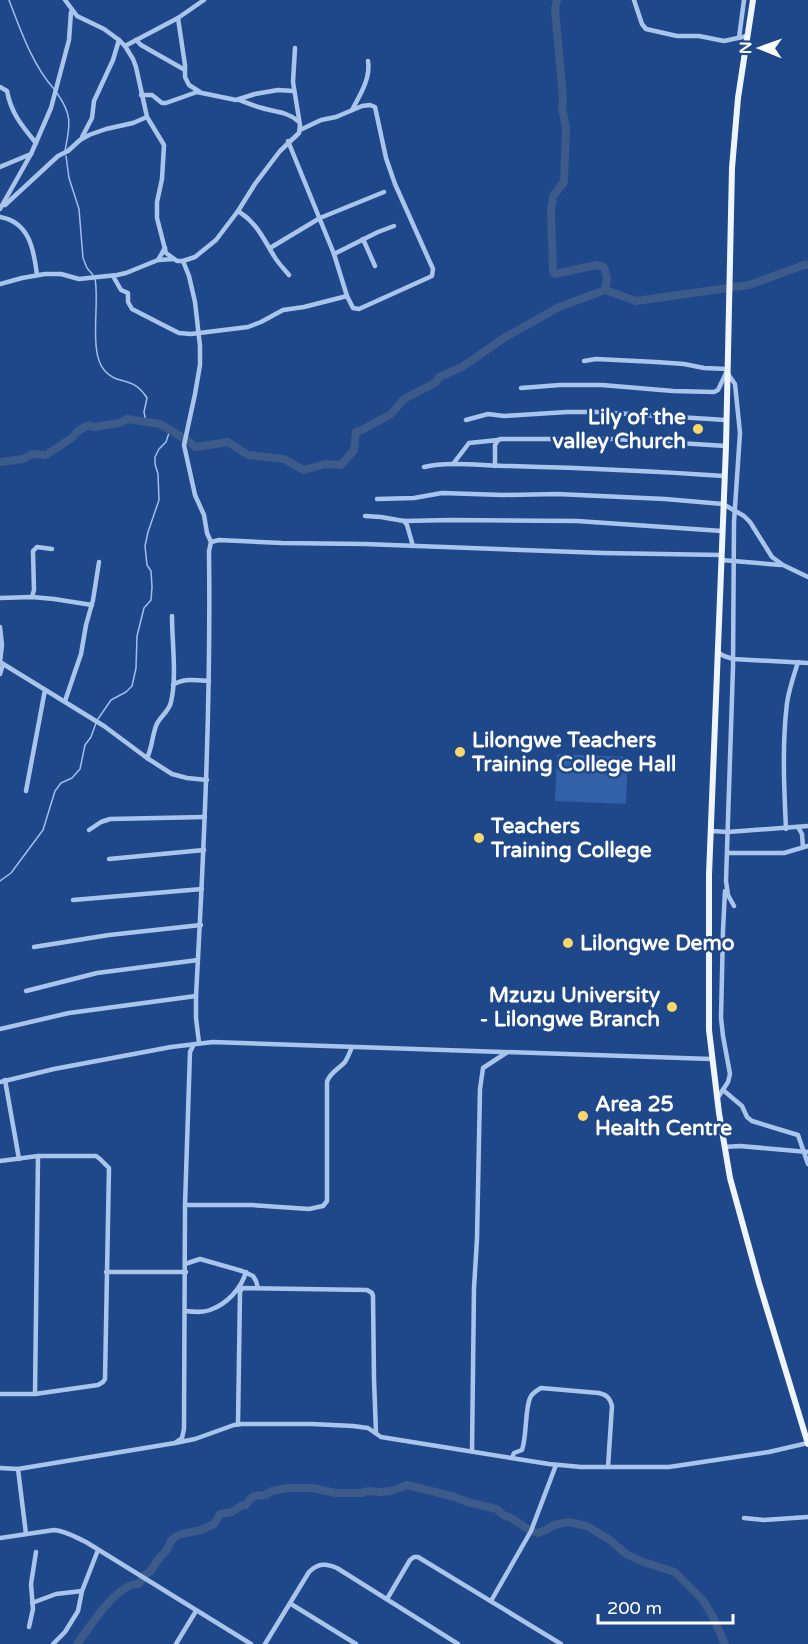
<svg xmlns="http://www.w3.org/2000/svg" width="808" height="1644" font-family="'Varela Round',sans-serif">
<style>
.green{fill:#3261a8}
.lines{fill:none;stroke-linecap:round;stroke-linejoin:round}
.stream{stroke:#9ebfed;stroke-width:1.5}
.river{stroke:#3c5a8a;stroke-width:8}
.minor{stroke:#aac5ec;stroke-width:4.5}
.major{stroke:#eff5fe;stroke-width:6}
.poi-dot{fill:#fad76a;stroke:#1f488a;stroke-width:2}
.labels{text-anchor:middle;stroke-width:5;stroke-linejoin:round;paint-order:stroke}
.poi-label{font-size:21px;font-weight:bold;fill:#fff;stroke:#1f488a;text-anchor:start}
</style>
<rect width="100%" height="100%" fill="#1f488a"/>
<polygon class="green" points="557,754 628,757 626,804 555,801"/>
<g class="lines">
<g class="stream">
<path d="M9,0C21,31 32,64 54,89"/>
<path d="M57,93C73,116 70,125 65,151"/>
<polyline points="66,156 69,178 79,209 83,258 87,268 93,275"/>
<path d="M95,279C100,302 88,354 105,371C118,386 133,375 147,398L144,412L146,422"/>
<polyline points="98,719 111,700 126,692 132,686 136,668 137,636 144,608 151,600 152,587 151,571 147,565 145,546 148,532 159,500 158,474 155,464 155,457 159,449 166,442 170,430"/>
<polyline points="0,881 11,873 43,830 55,791 61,783 72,778 80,769 85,745 91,737 96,723"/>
</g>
<g class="river">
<polyline points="557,0 555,9 563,98 562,107 566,129 564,182 553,196 551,211 553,271 555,274 596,265 604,267 607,278 605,290"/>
<polyline points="0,462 23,459 32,454 46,455 73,437 78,431 88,425 93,427 120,423 127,419 160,424 185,439 196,447 228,442 248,455 284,459 304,470 325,464 341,465 354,450 356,432 362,430 391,414 404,399 435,383 439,377 462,367 504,338 559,307 605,290 636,301 749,285 804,265 808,265"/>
<polyline points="144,1575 150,1572 157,1561 166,1551 171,1541 175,1537 181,1534 201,1530 214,1524 220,1514 232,1512 241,1506 246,1505 251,1498 255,1496 265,1495 272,1491 288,1488 312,1488 336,1493 361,1493 369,1491 380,1492 391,1491 407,1485 455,1497 467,1502 497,1509 503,1515 511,1518 531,1531 538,1533 546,1530 554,1525 568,1522 587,1526 610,1540 626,1554 643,1562 675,1572 703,1600 713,1617 725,1644"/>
<path d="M77,1644C89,1628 116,1584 138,1584L141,1581"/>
</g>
<g class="minor">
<polyline points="65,0 77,16 104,29 119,40 125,46 133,59 136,67 147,117 164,145 162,179 157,202 157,218 166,253 177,261 183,261 195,257 216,240 238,211 255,184 280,151 299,133 300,125 293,82 295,48"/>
<polyline points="634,0 642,24 646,29 677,36 699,36 724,41 747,36"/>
<polyline points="178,18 185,65 185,77 189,85 200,92"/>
<polyline points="739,38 744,0"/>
<polyline points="136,40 141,45 185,70"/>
<polyline points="125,46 178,18 204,0"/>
<path d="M0,87L7,91C11,113 22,126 36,143"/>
<polyline points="141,95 152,95 162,103 166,103 197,92 236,100 255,94 278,90 294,91"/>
<path d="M239,100C247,103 254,106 262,108C275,112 288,112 298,121"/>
<path d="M352,110C360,95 371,78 368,61"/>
<polyline points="82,137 92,118 94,101 113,60 119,40"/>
<polyline points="288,141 334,254 347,296 353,308 359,309 432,276 433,269 395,184 386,158 375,107 370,105 362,106 336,117 321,120 300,130"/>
<polyline points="0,167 31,154"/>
<polyline points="5,205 58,156 68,151 80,140 89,135 106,129 133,123 147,117"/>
<polyline points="0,209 31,154 51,108 69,40 71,12"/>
<path d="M238,211C257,223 263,238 274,256C278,263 284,269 289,275"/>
<path d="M0,217C30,222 34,251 37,275"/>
<polyline points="363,239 375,266"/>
<polyline points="270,248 320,218 384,192"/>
<polyline points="334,254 378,232 394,226"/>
<polyline points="158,260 174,259"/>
<polyline points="183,261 189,276 195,302 200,346 200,365 195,394 184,445 195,495 204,515 207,533 211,542"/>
<polyline points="113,276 121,290 128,293 128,302 132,309 169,328 179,333 191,334 248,327 261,322 283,310 304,307 347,296"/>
<polyline points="0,284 22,278 45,274 61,274 79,279 117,275 126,273 158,260 165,248"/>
<polyline points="584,361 596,359 656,362 684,364 704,368 727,369"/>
<polyline points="728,374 735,384 740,433 734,522 733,667 726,881 728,895 734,906"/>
<polyline points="521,388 560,385 602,385 673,391 714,392 718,390 727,371"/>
<polyline points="466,420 488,414 504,416 567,412 596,412 726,420"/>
<polyline points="453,464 469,443 498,440"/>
<polyline points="495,466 495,445 498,440 501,439 615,439 726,446"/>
<path d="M424,467C451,461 482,466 511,466C582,468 653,471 724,476"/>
<polyline points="377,499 414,498 442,493 503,495 557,494 665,499 723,504 744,516 750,522 772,557 783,565 808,577"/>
<polyline points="365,516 381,517 404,521 451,520 577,521 722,531"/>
<polyline points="404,521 407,525 413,546"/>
<polyline points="721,560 781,565"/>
<polyline points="32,597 34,590 33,551 37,547 52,549"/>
<polyline points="0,598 32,597 54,599 92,605"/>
<polyline points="0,627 2,645 0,662"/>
<polyline points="717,652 724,656 733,659 808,663"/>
<polyline points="0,662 104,726 147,758 172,774 187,778 207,780"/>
<polyline points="0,674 3,664"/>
<path d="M173,685C183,678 197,680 209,681"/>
<polyline points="65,701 81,654 86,625 93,600 99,562"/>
<path d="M147,758C152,748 152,737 156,726C159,717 169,712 171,702C177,677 172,642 172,616"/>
<polyline points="26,791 45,690"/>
<polyline points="798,827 802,834 803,847"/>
<path d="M786,829C784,786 782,745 787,703C789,689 794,675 798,662"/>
<polyline points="89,830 101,822 110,819 205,817"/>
<polyline points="711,831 728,832 808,826"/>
<polyline points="727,853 784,853 808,846"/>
<polyline points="109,859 204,850"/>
<polyline points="73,900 202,889"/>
<polyline points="34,947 109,935 201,925"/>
<polyline points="26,991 97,973 198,960"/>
<polyline points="0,1029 69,1013 196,996"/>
<path d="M199,1043L196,1018V996C204,848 211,700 209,551L211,542L219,540L282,543L365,544L603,553L721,555"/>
<polyline points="5,1080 19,1159"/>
<polyline points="0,1082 54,1069 171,1047 213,1042 711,1059"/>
<polyline points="723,1090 742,1106 747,1117 752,1121 798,1135 808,1164"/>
<polyline points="717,1099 728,1082 730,1074 723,1036 721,1018 723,930 725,891"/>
<polyline points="724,1147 740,1146 808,1152"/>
<polyline points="0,1161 38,1156 96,1156 100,1159 109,1168 105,1379 103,1382 98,1385 35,1394 0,1394"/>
<path d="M185,1205H252L309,1209L323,1206L327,1201V1082C330,1072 339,1069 345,1062C348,1057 350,1052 352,1047"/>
<polyline points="185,1264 200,1259 242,1271 253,1276 256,1281 258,1288"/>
<polyline points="106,1272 186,1272"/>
<path d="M185,1311C194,1312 202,1313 210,1310C227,1304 241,1289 246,1272"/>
<polyline points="35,1394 38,1156"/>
<polyline points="238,1424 240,1292 242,1288 367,1290 372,1293 373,1296 374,1379 376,1433"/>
<polyline points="175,1443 195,1439 234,1425 242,1424 312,1424 353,1426 368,1428 381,1437 549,1464 581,1467 669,1467 769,1452 808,1443"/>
<polyline points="472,1451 474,1288 477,1239 480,1089 483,1068 506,1053"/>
<path d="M512,1458L514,1453L522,1450C527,1435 525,1409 530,1398C532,1393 536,1391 541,1388L599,1393C607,1395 610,1398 612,1406L608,1467"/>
<polyline points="0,1468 18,1469 175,1443 182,1438 184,1429 185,1205 190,1052 194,1044"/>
<polyline points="18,1469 26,1534"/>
<polyline points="744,1518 764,1520 808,1517"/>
<path d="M0,1538L54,1530C66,1531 75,1537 86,1542L251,1644"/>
<polyline points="387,1599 410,1560 414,1557 418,1557 561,1644"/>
<polyline points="491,1601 531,1531 556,1465"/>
<polyline points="32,1603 56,1594 82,1591"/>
<polyline points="291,1604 356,1644"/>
<polyline points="29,1627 33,1609 31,1584 36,1552"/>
<polyline points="53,1644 65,1632 78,1611 82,1591 98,1550"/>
<polyline points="176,1644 196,1611"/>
<path d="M265,1644L309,1572C318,1563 326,1563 337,1568L458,1644"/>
</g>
<polyline class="major" points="753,0 738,98 732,168 726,446 709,875 709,1030 719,1113 730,1178 759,1283 808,1444"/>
</g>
<g class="poi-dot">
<circle cx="698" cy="429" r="6"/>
<circle cx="460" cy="752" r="6"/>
<circle cx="479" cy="838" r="6"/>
<circle cx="568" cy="943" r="6"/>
<circle cx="672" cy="1007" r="6"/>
<circle cx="583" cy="1116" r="6"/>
</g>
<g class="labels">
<g class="poi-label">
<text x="686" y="424" text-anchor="end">Lily of the<tspan x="686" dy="24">valley Church</tspan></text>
<text x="472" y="747">Lilongwe Teachers<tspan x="472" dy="24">Training College Hall</tspan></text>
<text x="491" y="833">Teachers<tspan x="491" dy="24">Training College</tspan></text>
<text x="580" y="950">Lilongwe Demo</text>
<text x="660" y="1002" text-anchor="end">Mzuzu University<tspan x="660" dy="24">- Lilongwe Branch</tspan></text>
<text x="595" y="1111">Area 25<tspan x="595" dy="24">Health Centre</tspan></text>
</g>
</g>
<g transform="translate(760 48) rotate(271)" stroke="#1f488a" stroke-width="4.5" paint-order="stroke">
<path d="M0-4.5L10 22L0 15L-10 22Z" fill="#ffffff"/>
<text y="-9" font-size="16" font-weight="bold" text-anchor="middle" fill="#ffffff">N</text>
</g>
<path d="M598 1614v9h135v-9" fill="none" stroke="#ffffff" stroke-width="3"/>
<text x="607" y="1614" font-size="18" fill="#ffffff" stroke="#1f488a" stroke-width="4.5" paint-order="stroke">200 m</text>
</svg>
